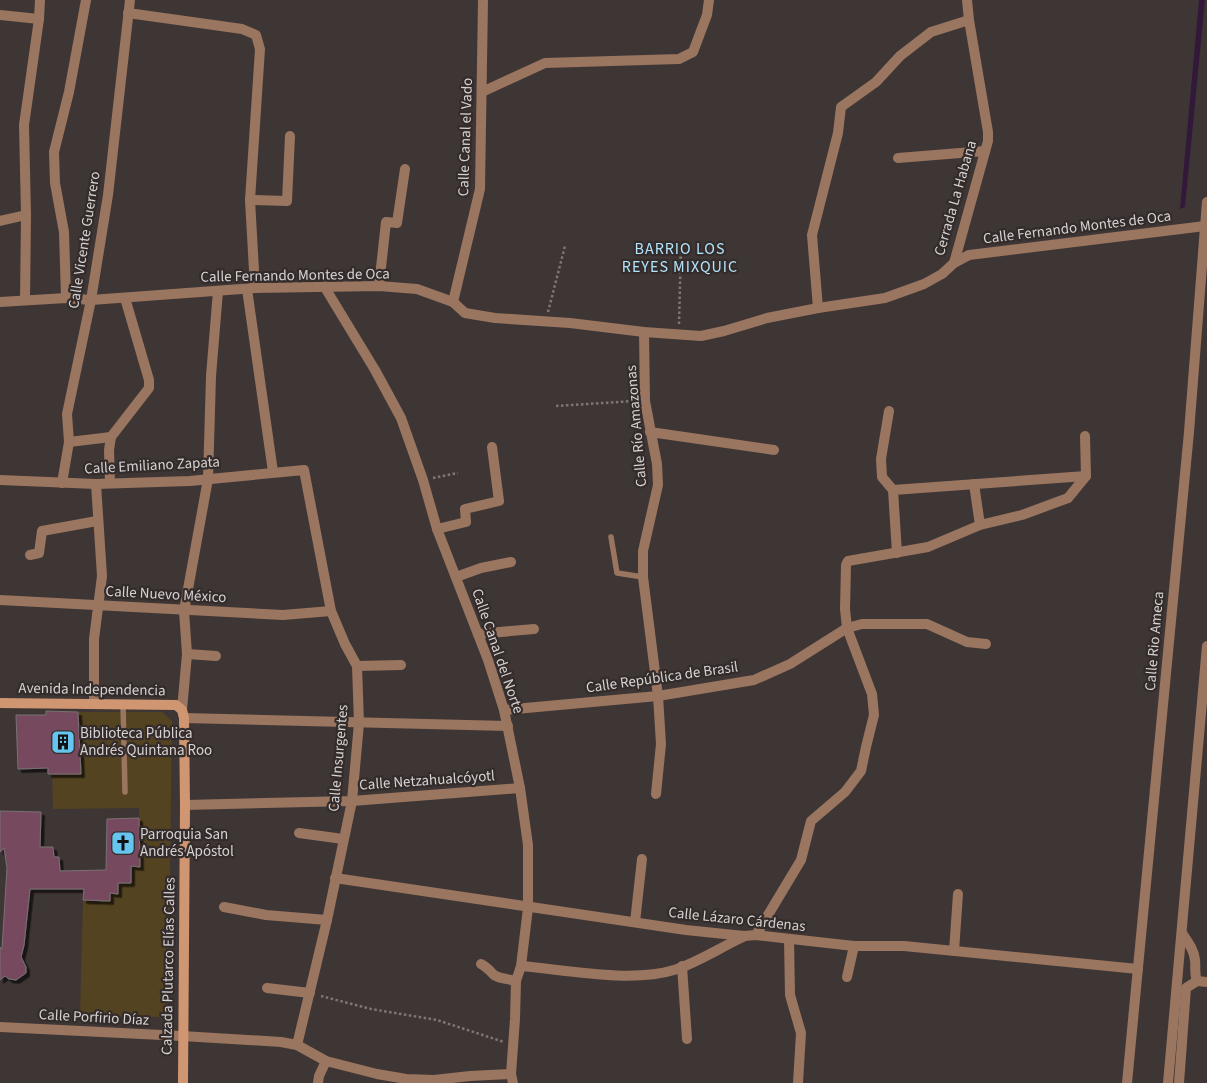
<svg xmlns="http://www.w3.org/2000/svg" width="1207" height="1083" font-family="'Source Sans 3',sans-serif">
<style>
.green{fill:#544320}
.water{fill:#331939}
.building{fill:#764a5e;stroke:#797174;filter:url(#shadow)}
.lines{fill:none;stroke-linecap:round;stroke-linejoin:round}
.path{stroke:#7e7776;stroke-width:2.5;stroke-dasharray:2.5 2.5;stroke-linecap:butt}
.lane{stroke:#9a755f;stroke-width:5.5}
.street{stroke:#9a755f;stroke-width:10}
.secondary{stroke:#d09672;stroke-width:10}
.labels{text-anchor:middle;stroke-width:4.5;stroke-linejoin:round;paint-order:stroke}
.street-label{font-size:15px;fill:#d7d2d2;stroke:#332c2b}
.poi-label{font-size:15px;fill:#d7d2d2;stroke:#332c2b;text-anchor:start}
.neighbourhood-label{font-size:16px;letter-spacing:1px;fill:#b2e3fa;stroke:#332c2b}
</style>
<defs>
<filter id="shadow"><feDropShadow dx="3.5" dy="3.5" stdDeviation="0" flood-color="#0009"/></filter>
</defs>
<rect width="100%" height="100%" fill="#3e3635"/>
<polygon class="green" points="78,712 162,712 172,721 168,1017 80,1016 83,900 109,901 110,893 117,894 118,883 131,883 131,866 140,866 139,808 53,809 52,774 81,774"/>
<polygon class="water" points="1199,0 1205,0 1185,207 1180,209"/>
<g class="building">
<polygon points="46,711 78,712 81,774 48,774 48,768 18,769 16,715 46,715"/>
<polygon points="0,811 41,812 40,847 53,847 54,857 59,857 60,871 106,870 107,819 139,818 140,867 131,866 131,883 118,883 118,894 110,893 110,901 83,900 84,889 30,889 24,945 21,957 26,967 26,973 16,980 9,979 5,976 0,980 0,947 2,949 7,868 4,848 0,852"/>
</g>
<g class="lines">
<g class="path">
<polyline points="548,312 565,246"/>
<polyline points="679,324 681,243"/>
<polyline points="556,406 634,401"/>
<polyline points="433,478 458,473"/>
<polyline points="321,996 371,1009 437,1020 504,1042"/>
</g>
<g class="lane">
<polyline points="611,537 617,573 643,577"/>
<polyline points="123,704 125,792"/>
</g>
<g class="street">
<polyline points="128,13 242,29 256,35 260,49 250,200 255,288"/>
<polyline points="0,15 39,19"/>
<polyline points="482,92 545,63 679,59 693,52 707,15 709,0"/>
<polyline points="898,158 985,151"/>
<polyline points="250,200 287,201 290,136"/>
<polyline points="0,221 26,215"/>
<polyline points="954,263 988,141 988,132 969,20 967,0"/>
<polyline points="324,286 375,370 401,418 423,480 437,529 488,660 504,710 520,788 528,845 528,908 521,966 516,981 515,1019 511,1074 513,1083"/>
<polyline points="379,286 386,222 397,223 405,169"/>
<polyline points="247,289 273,472"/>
<polyline points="66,298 64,232 55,183 54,152 69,92 86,0"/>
<polyline points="25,300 26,215 24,125 39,19 40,0"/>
<polyline points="0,302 66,298 91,300 255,288 379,286 417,289 453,302 465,313 495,318 570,323 644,332 701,336 724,331 767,318 818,308 885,298 924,284 942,274 954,263 969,255 1205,226"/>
<polyline points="453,302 480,189 483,0"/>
<polyline points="818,308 812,235 838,133 841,107 876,82 900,56 931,32 969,20"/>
<polyline points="644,332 645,401 657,464 658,485 643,551 643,577 658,696 661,744 656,794"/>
<polyline points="889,411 881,459 882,477 893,490 897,553"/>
<polyline points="650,432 774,450"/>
<polyline points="69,442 111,437"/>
<polyline points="0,480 96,484 190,481 304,470 331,611 345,644 357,666 359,723 352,801 327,920 297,1045"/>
<polyline points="62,483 69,442 67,414 91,300 108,195 130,0"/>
<polyline points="110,483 109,450 111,437 149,388 149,380 125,298"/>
<polyline points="974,484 980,525"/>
<polyline points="893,490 1086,476"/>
<polyline points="437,529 466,522 465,509 499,501 492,447"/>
<polyline points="30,555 39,553 42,531 97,521"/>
<polyline points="456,577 481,568 511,562"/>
<polyline points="0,600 283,615 331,611"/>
<polyline points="478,634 534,629"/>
<polyline points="187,654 216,656"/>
<polyline points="357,666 401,665"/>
<polyline points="94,703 94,639 102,576 96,484"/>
<polyline points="182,710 187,654 184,611 208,479 211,376 218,291"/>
<polyline points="504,710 658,696 754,680 790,664 847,628 862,624 927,624 967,642 986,644"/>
<polyline points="184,718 508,726"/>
<polyline points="185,805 352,801 520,788"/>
<polyline points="299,833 343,839"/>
<polyline points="335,878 686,930 744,936 756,935 854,946 904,946 1138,969"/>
<polyline points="224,907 266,915 327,920"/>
<polyline points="635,922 642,859"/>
<path d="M1182,933C1187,941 1194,949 1195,960C1196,967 1194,973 1197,981L1207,982"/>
<polyline points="756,935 801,860 811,821 845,792 861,771 866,747 874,715 872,694 847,628 845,609 846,565 848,561 928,547 980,525 1022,515 1068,498 1086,476 1085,436"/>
<polyline points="789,939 790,995 801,1033 798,1083"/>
<polyline points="954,951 958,894"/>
<path d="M481,964C487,967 490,971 494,975C500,979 509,979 516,981"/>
<path d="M521,966C566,970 632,983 674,970C697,963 721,947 743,937"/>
<polyline points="682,966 687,1039"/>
<polyline points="847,977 854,946"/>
<polyline points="267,988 310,993"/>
<polyline points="0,1027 182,1036 281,1042 297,1045 326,1061 377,1074 406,1079 434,1080 470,1076 511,1074"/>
<polyline points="318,1083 319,1076 326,1061"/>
<polyline points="1127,1083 1189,432 1207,202"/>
<polyline points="1168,1083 1207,646"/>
<polyline points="1179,1083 1186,988 1197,981"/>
</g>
<polyline class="secondary" points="0,703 176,705 182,710 184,718 185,805 183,1083"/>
</g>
<defs>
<g id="building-square" transform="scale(1.25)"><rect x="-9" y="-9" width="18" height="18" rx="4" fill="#65c5ee" stroke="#332c2b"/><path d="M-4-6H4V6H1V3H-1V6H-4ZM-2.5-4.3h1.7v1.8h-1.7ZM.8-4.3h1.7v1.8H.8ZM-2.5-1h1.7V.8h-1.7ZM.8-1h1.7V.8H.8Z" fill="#111"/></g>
<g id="church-square" transform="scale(1.25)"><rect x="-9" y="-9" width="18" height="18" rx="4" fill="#65c5ee" stroke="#332c2b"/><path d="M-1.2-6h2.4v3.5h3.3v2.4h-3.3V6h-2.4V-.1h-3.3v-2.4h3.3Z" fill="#111"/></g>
</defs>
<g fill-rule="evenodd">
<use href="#building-square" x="63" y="742"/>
<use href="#church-square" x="123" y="843"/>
</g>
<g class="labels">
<g class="street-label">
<text transform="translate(465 137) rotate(-88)" y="5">Calle Canal el Vado</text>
<text transform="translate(955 198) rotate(-74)" y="5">Cerrada La Habana</text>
<text transform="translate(1077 227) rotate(-7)" y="5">Calle Fernando Montes de Oca</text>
<text transform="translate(84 240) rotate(-81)" y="5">Calle Vicente Guerrero</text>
<text transform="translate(295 275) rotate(-1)" y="5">Calle Fernando Montes de Oca</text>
<text transform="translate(636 426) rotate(-95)" y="5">Calle Río Amazonas</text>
<text transform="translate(152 465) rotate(-3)" y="5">Calle Emiliano Zapata</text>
<text transform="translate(166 594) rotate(3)" y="5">Calle Nuevo México</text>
<text transform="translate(1154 641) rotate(-85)" y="5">Calle Rio Ameca</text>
<text transform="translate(498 651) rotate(71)" y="5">Calle Canal del Norte</text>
<text transform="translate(662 677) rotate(-8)" y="5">Calle República de Brasil</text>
<text transform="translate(92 689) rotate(1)" y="5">Avenida Independencia</text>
<text transform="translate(338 758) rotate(-85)" y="5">Calle Insurgentes</text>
<text transform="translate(427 780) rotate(-4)" y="5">Calle Netzahualcóyotl</text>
<text transform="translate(737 919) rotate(6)" y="5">Calle Lázaro Cárdenas</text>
<text transform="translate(168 966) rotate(-89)" y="5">Calzada Plutarco Elías Calles</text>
<text transform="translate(94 1017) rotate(3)" y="5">Calle Porfirio Díaz</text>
</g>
<g class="poi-label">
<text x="80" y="738">Biblioteca Pública<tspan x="80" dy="17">Andrés Quintana Roo</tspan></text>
<text x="140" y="839">Parroquia San<tspan x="140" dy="17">Andrés Apóstol</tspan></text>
</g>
<g class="neighbourhood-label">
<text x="680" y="254">BARRIO LOS<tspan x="680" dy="18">REYES MIXQUIC</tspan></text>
</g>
</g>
</svg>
